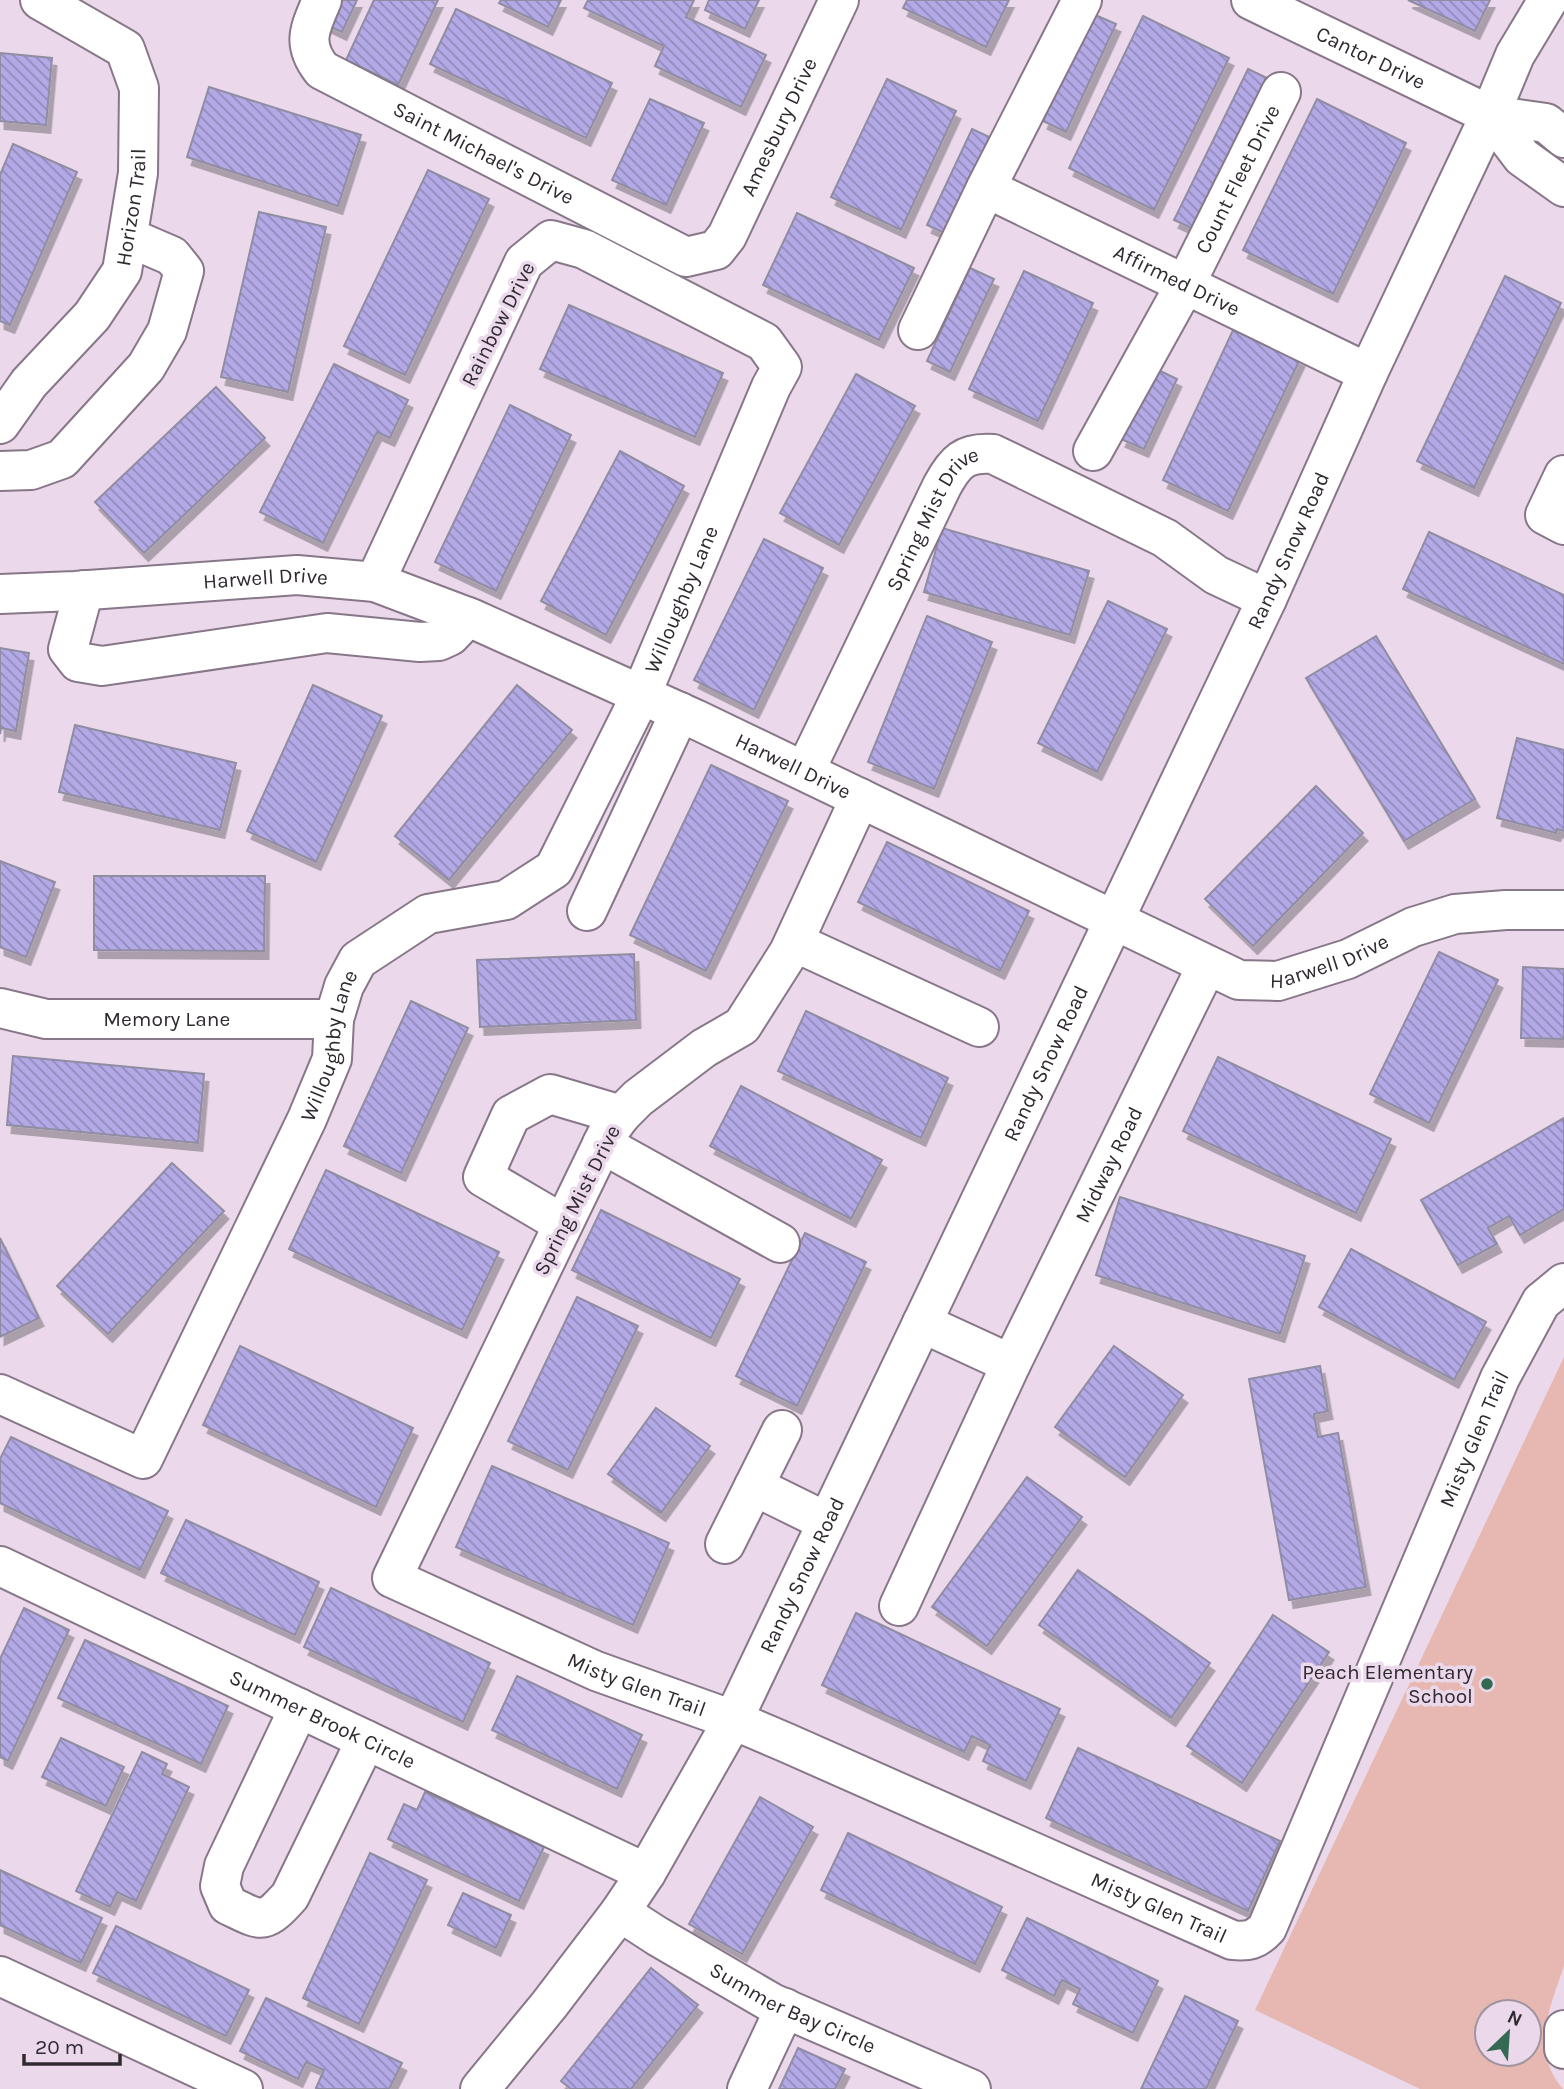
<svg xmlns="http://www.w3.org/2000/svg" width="1564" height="2089" font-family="Karla,sans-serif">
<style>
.grass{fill:#e6b8b1;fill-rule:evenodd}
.building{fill:url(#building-back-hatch);stroke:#908da3;stroke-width:2;filter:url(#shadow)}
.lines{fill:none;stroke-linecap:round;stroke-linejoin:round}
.minor-casing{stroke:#877788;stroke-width:42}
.minor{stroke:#fff;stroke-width:38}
.poi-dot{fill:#346a51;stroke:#ebd9eb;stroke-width:2.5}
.labels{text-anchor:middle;stroke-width:7;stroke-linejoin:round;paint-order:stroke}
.street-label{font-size:21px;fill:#2f2930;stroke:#ebd9eb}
.poi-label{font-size:21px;fill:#2f2930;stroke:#ebd9eb;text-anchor:end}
</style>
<defs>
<pattern id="building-back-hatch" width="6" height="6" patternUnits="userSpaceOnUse" patternTransform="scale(1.75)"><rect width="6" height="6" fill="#b3a9e6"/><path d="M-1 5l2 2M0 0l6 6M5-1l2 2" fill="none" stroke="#928abb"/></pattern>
<filter id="shadow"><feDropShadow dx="4.5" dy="8" stdDeviation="0" flood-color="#0004"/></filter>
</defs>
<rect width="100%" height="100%" fill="#ebd9eb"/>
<path class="grass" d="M1564,1357V1966C1550,2007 1530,2051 1563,2089H1420L1255,2010ZM1487,2012H1529V2054H1487Z"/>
<g class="building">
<polygon points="329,0 357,0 342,32 319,21"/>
<polygon points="374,0 438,0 398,85 346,60"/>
<polygon points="501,0 561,0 548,27 499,3"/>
<polygon points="588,0 694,0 686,17 766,55 741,107 655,66 664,46 584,8"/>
<polygon points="709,0 759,0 745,29 705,10"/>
<polygon points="907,0 1009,0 986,47 903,8"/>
<polygon points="1408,0 1490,0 1475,31"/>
<polygon points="456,9 612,83 586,138 430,64"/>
<polygon points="1093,14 1116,24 1066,132 1043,121"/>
<polygon points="1143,16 1229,58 1154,210 1069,168"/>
<polygon points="0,53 52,58 46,125 0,121"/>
<polygon points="1248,69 1271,80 1198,231 1174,220"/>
<polygon points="887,79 956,111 901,230 831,197"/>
<polygon points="209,87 361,135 338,206 187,157"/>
<polygon points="650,99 704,123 666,205 612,180"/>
<polygon points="1317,99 1406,143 1333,294 1243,250"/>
<polygon points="972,129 998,141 953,237 927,225"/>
<polygon points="13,144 77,172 10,325 0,321 0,175"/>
<polygon points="428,170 489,199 405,375 344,346"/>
<polygon points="259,212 326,227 288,392 221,377"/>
<polygon points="797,213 914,268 879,340 763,285"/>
<polygon points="970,268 994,279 950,372 927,361"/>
<polygon points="1024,271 1093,303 1038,421 969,389"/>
<polygon points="1505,276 1561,303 1474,488 1417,461"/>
<polygon points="569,305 723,373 695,437 540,369"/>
<polygon points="1234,328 1300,359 1228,511 1163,480"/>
<polygon points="334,364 408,400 390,438 377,432 323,543 260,512"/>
<polygon points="1154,368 1177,379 1144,449 1121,439"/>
<polygon points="856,374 915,406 839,545 780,513"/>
<polygon points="216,387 265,438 144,553 95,502"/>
<polygon points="510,405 571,435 496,591 435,562"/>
<polygon points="620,451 684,486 606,635 541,601"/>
<polygon points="942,528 1089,571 1070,635 924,592"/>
<polygon points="1429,532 1564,595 1564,664 1403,589"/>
<polygon points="764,539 823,568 754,710 694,680"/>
<polygon points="1108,601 1167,629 1097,772 1038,743"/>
<polygon points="927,616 992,642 934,789 868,762"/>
<polygon points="1376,636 1475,799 1404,841 1306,678"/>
<polygon points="0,648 29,653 16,731 1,728 0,734"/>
<polygon points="313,685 382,716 316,862 247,831"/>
<polygon points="517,685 572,730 449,880 395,836"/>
<polygon points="75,725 236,763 220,830 59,792"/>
<polygon points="1517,738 1564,750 1564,831 1557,829 1556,833 1497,818"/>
<polygon points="711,765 788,801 706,971 630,935"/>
<polygon points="1316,786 1363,833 1253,946 1205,899"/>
<polygon points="887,842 1029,911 1000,971 858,902"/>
<polygon points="0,861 55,882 26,957 0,947"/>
<polygon points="94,876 265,876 264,951 94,950"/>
<polygon points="1439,952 1498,980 1429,1123 1370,1094"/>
<polygon points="634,954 636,1020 480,1027 477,960"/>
<polygon points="1523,967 1564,969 1564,1039 1521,1038"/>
<polygon points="411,1001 468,1028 401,1173 344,1146"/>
<polygon points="806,1011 948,1078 921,1138 778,1071"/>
<polygon points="13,1056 204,1074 198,1143 7,1125"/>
<polygon points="1218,1057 1391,1139 1356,1213 1183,1131"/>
<polygon points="741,1086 882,1160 851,1219 710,1146"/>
<polygon points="1564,1118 1564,1209 1520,1235 1509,1216 1488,1228 1497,1244 1458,1265 1421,1200"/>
<polygon points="172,1163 224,1211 108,1334 57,1286"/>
<polygon points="326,1170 499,1252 462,1330 289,1249"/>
<polygon points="1120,1197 1305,1256 1280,1334 1096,1275"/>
<polygon points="601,1210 740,1279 711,1338 572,1270"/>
<polygon points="805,1233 866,1262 797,1406 736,1376"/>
<polygon points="0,1238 39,1318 0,1337"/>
<polygon points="1351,1249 1486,1322 1454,1380 1319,1307"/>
<polygon points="577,1297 638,1326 568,1470 508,1441"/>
<polygon points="240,1346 413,1428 376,1507 203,1425"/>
<polygon points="1114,1346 1183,1395 1125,1477 1055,1427"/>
<polygon points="1320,1366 1328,1411 1314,1414 1318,1437 1338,1433 1366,1587 1289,1600 1249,1379"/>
<polygon points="656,1408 710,1446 661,1513 608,1474"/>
<polygon points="11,1437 168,1511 140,1570 0,1503 0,1459"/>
<polygon points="492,1466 669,1543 633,1625 456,1547"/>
<polygon points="1027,1477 1082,1517 987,1646 932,1607"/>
<polygon points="186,1520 319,1582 295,1635 161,1573"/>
<polygon points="1078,1570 1210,1663 1171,1718 1039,1625"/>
<polygon points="331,1588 490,1663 463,1722 304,1647"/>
<polygon points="24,1608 69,1630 8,1761 0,1757 0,1659"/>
<polygon points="856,1613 1060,1709 1026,1781 983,1761 990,1745 972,1736 964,1752 822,1685"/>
<polygon points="1273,1615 1329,1652 1242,1783 1187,1746"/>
<polygon points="85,1640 228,1706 201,1764 58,1698"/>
<polygon points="517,1676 642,1735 617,1789 492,1730"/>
<polygon points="61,1738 124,1767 106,1806 42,1777"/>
<polygon points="1078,1748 1280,1841 1248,1911 1046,1818"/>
<polygon points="142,1752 167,1764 162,1774 189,1787 136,1901 117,1892 110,1907 76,1891"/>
<polygon points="425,1792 544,1847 519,1901 388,1839 404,1804 417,1810"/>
<polygon points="760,1797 813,1827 742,1954 689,1924"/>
<polygon points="848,1833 1002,1907 975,1964 821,1890"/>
<polygon points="370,1853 427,1880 359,2024 303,1998"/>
<polygon points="0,1870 102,1918 81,1963 0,1925"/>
<polygon points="463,1893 511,1915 496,1948 448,1925"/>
<polygon points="1027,1918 1158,1981 1133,2033 1073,2004 1080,1989 1062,1980 1054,1996 1002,1970"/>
<polygon points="116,1926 249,1990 226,2036 93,1973"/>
<polygon points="651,1968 698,2005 631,2089 571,2089 561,2081"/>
<polygon points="1185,1996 1238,2021 1206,2089 1141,2089"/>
<polygon points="266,1998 402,2063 389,2089 319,2089 316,2088 324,2070 306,2062 298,2079 240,2051"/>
<polygon points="798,2048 845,2069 835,2089 779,2089"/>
</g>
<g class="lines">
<g class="minor-casing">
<g id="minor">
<path id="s1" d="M322,0C310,29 301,43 322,70L686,257L716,250L727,236L839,0"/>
<path id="s2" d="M1251,0L1490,115L1546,123L1564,138"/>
<polyline points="1490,115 1522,157 1564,187"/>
<path id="s3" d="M986,188L1368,373"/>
<polyline points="918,330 986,188 1082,0"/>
<path id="s4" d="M0,424L29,383L92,316L122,271L138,173L139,88L125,49L40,0"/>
<path id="s5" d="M1093,451L1185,285L1281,92"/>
<polyline points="0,471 31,470 62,459 146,367 167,331 184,271 172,256 128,237"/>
<polyline points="1564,475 1545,515 1564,525"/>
<polyline points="84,590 68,649 78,662 102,666 327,633 420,642 439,641 450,636 468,617"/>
<path id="s6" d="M0,594L75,591L297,575L375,582L473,619L695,719L1239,980L1278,981L1348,959L1413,927L1455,914L1506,910H1564"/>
<path id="s7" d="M805,771L942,486C955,462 964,452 993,454L1165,538L1216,575L1267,599"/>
<path id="s8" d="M860,798L789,952L742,1026L704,1048L638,1098L621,1115L607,1134L392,1578L596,1671L733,1720L787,1743L1232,1940C1248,1942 1256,1940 1267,1928L1500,1378L1541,1302L1564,1283"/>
<polyline points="587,911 680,712"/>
<polyline points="794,942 979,1027"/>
<path id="s9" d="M0,1008L46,1019H334"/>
<polyline points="602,1144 780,1243"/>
<polyline points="563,1224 483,1177 511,1115 550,1094 621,1115"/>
<path id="s10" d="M1011,1364L1207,965"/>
<path id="s11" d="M0,1394L143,1459L307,1119L332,1059L334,1019L344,986L358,960L428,914L506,900L554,869L641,695L771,387L782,367L764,342L584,249L551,240L524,262L375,582"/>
<polyline points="754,1486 827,1522"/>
<polyline points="725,1544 782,1430"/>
<path id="s12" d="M0,1566L646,1873"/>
<polyline points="899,1606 1011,1364 922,1323"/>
<path d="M299,1708L224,1866L220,1886L228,1905C262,1921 263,1926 290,1896L366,1740"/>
<path id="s13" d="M620,1912L657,1936L772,2003L971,2089"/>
<polyline points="0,1976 243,2089"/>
<polyline points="1564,2030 1564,2049"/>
<path id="s14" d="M480,2089L549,2005L620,1912L646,1873L733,1720L1267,599L1368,373L1490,115L1515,55L1548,0"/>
<polyline points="747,2089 785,2008"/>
</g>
</g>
<use href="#minor" class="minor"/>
</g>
<circle class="poi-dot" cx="1487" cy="1684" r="7"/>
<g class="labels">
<g class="street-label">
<text dy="7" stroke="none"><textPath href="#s2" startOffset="133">Cantor Drive</textPath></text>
<text dy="7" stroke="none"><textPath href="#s1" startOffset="654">Amesbury Drive</textPath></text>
<text dy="7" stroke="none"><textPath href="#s1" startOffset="257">Saint Michael's Drive</textPath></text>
<text dy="7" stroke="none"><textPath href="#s5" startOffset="308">Count Fleet Drive</textPath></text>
<text dy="7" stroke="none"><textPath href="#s4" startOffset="261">Horizon Trail</textPath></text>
<text dy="7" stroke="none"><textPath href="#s3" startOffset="212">Affirmed Drive</textPath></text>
<text transform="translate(498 324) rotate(-63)" y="7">Rainbow Drive</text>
<text dy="7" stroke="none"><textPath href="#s7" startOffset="284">Spring Mist Drive</textPath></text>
<text dy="7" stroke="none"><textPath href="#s14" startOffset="1743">Randy Snow Road</textPath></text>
<text dy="7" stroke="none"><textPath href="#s6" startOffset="266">Harwell Drive</textPath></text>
<text dy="7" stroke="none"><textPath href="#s11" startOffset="1222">Willoughby Lane</textPath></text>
<text dy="7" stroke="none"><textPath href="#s6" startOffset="833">Harwell Drive</textPath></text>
<text dy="7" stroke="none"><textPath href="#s6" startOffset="1421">Harwell Drive</textPath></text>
<text dy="7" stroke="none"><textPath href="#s9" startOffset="168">Memory Lane</textPath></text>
<text dy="7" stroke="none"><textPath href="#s11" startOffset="612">Willoughby Lane</textPath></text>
<text dy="7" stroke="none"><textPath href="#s14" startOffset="1176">Randy Snow Road</textPath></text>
<text dy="7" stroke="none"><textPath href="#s10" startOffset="222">Midway Road</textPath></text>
<text transform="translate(577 1200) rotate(-63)" y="7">Spring Mist Drive</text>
<text dy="7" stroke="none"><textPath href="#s8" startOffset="2410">Misty Glen Trail</textPath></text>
<text dy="7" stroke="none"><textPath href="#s14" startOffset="609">Randy Snow Road</textPath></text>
<text dy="7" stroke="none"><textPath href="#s8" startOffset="1192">Misty Glen Trail</textPath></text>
<text dy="7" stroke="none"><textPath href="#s12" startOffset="357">Summer Brook Circle</textPath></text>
<text dy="7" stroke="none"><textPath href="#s8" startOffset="1760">Misty Glen Trail</textPath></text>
<text dy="7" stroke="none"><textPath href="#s13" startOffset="198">Summer Bay Circle</textPath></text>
</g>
<g class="poi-label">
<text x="1473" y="1679">Peach Elementary<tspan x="1473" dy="24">School</tspan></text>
</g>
</g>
<g transform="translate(1508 2033) rotate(25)"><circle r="33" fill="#ebd9eb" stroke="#a093a0" stroke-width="2"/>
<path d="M0-5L12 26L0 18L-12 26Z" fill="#346a51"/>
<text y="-10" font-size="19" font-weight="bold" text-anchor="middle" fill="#2f2930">N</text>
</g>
<path d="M24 2054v10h96v-10" fill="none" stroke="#2f2930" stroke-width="3.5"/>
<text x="35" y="2054" font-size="21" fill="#2f2930" stroke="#ebd9eb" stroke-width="5" paint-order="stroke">20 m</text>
</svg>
